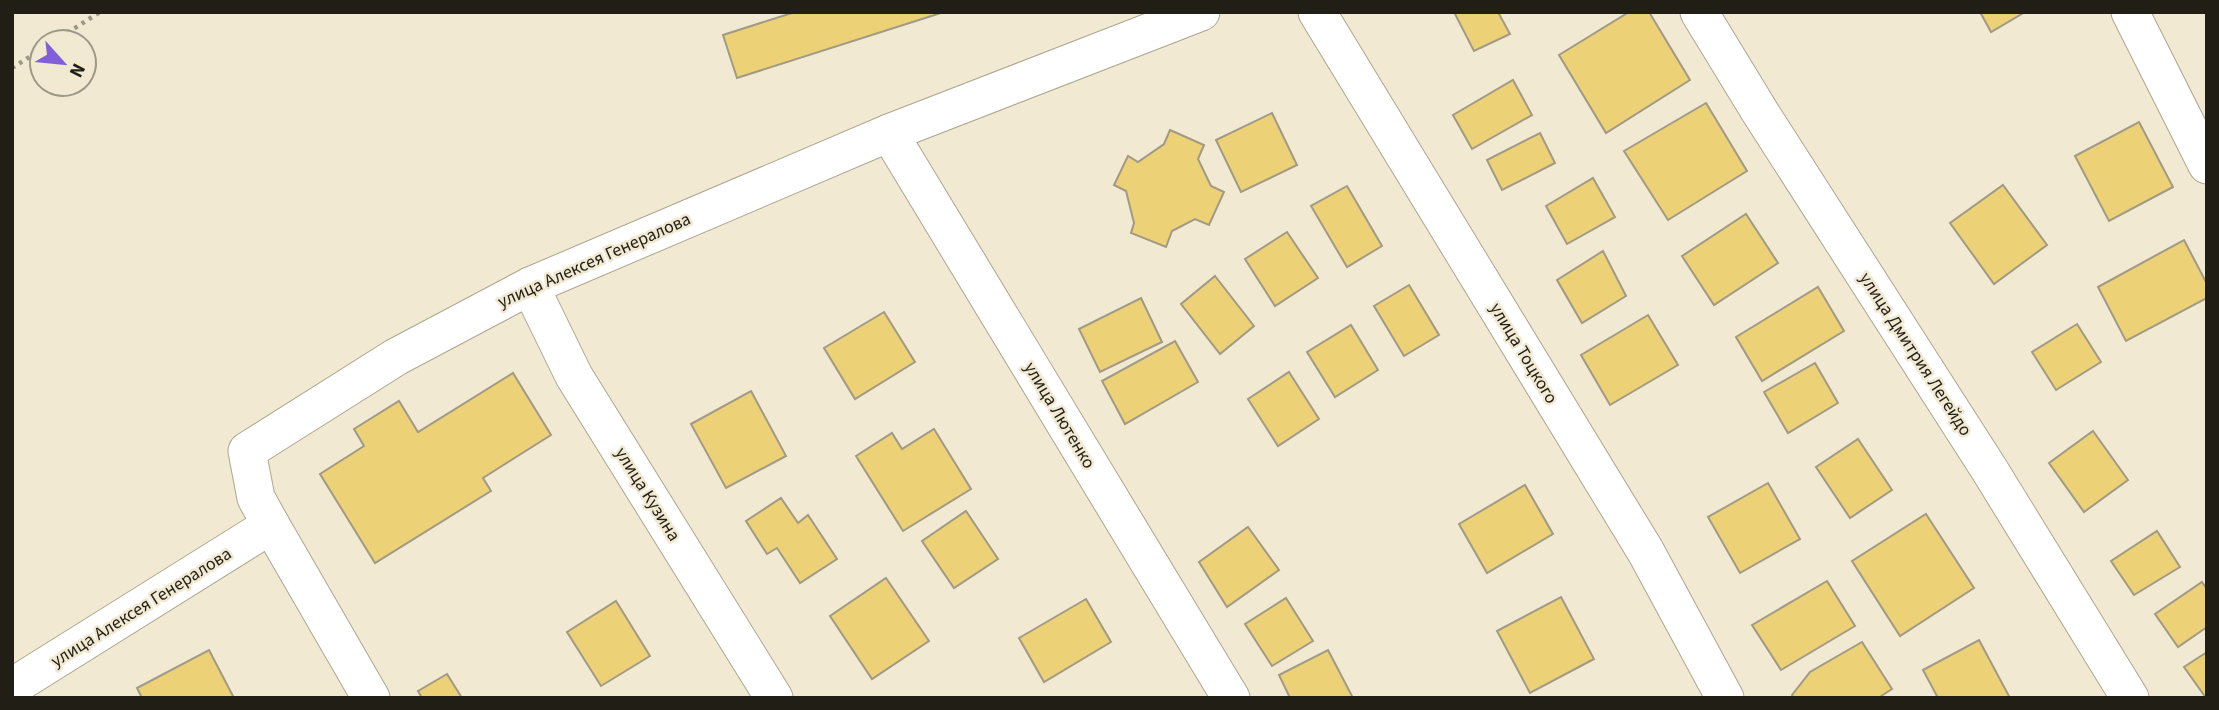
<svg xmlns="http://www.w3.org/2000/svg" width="2219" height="710" font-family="'Source Sans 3',sans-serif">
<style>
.building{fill:#ecd177;stroke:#a19a84;stroke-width:2}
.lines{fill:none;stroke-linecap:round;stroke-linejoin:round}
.minor-casing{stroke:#ada690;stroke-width:39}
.path{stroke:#9c9685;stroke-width:4.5;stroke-dasharray:3.5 5;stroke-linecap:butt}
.minor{stroke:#fff;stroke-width:37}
.labels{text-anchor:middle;stroke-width:5;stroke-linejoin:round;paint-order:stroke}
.street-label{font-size:18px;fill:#211e16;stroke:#f1e9d2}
</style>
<rect width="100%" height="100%" fill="#f1e9d2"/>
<g class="building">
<polygon points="795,12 944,12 737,78 723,35"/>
<polygon points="1454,12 1498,12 1510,34 1474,51"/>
<polygon points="1629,12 1649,12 1690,80 1606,133 1559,55"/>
<polygon points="1980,12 2025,12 1991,32"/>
<polygon points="1513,80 1532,115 1472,149 1453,115"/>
<polygon points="1706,103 1747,171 1668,220 1624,151"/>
<polygon points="1272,113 1297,165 1241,192 1216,140"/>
<polygon points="2139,122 2173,187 2109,221 2075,156"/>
<polygon points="1170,130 1204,145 1198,159 1211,186 1224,192 1209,225 1195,219 1172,231 1166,247 1131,233 1134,223 1126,191 1114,185 1128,156 1138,162 1164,144"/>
<polygon points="1540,133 1555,163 1502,190 1487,160"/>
<polygon points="1593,178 1615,217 1567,244 1546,206"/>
<polygon points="2003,185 2047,245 1994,284 1950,223"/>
<polygon points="1347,186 1382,246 1347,267 1311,206"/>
<polygon points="1746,214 1778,263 1714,305 1682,256"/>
<polygon points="1287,232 1318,278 1275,306 1245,259"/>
<polygon points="2184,240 2207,284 2207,298 2126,341 2098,287"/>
<polygon points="1603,251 1626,296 1582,323 1557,280"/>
<polygon points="1215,276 1254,326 1220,354 1181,304"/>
<polygon points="1409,285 1439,335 1404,356 1374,306"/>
<polygon points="1818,287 1844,331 1762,381 1736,337"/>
<polygon points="1141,298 1162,342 1100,372 1079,329"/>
<polygon points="884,312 915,362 855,399 824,348"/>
<polygon points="1648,315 1678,365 1610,405 1581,355"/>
<polygon points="2077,324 2101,362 2056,390 2032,352"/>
<polygon points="1351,325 1378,370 1335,397 1307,352"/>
<polygon points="1175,341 1198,382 1125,424 1102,381"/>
<polygon points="1815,363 1838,403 1788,433 1764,392"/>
<polygon points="1289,372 1319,419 1278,446 1248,399"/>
<polygon points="513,373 551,435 483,478 491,491 375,563 320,474 364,446 354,429 399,401 418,432"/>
<polygon points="751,391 786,456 726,488 691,424"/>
<polygon points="934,429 971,489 903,531 856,456 892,433 902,449"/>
<polygon points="2093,431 2128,480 2084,512 2049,463"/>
<polygon points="1858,439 1892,490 1850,518 1816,467"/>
<polygon points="1768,483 1800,539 1740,573 1708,517"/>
<polygon points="1525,485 1553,534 1487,573 1459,524"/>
<polygon points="781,498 798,523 808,515 837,559 800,583 777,548 767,554 746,521"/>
<polygon points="966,511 998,559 954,588 922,541"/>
<polygon points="1926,514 1974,588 1900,636 1852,561"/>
<polygon points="1248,527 1279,570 1227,607 1199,562"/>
<polygon points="2157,531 2180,567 2134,595 2111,561"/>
<polygon points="886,578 929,641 872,679 830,616"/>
<polygon points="1827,581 1855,626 1781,670 1752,625"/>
<polygon points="2202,582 2207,589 2207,627 2178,647 2155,614"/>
<polygon points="1561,597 1594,659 1530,693 1497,631"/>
<polygon points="1286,598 1313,641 1272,666 1245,624"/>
<polygon points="1086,599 1111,642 1044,682 1019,638"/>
<polygon points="616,601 650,656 601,686 567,632"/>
<polygon points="1979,640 2010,698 1938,698 1923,670"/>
<polygon points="1862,642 1892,689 1878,698 1794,698 1792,695 1810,672"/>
<polygon points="209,650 234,698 142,698 137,688"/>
<polygon points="1328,650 1353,698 1290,698 1279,675"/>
<polygon points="2207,652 2207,697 2206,698 2184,667"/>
<polygon points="447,674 462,698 422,698 418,691"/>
</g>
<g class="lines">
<g class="minor-casing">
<g id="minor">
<polyline points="1317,12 1646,552 1725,698"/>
<polyline points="1699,12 1760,112 1989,469 2130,698"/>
<polyline points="2130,12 2207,165"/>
<polyline points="889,133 1231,698"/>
<polyline points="530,286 574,376 774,698"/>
<polyline points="271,525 371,698"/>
<polyline points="12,687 271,525 256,498 247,451 396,357 530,286 889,133 1201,12"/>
</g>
</g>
<g class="path">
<polyline points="53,42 100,12"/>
<polyline points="12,68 42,49"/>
</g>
<use href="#minor" class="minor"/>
</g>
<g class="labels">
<g class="street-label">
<text transform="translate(594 260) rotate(-24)" y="6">улица Алексея Генералова</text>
<text transform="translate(1524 353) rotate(59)" y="6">улица Тоцкого</text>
<text transform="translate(1916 354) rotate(57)" y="6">улица Дмитрия Легейдо</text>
<text transform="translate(1060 415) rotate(59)" y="6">улица Лютенко</text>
<text transform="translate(648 494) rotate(58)" y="6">улица Кузина</text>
<text transform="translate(141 607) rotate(-32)" y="6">улица Алексея Генералова</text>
</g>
</g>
<rect width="2219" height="710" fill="none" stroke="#211e16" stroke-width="28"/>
<g transform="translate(63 63) rotate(117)"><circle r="33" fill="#f1e9d2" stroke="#9e9887" stroke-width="2"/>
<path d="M0-5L12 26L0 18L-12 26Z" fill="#805fd9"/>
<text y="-10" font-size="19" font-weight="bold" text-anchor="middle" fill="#211e16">N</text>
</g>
</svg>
